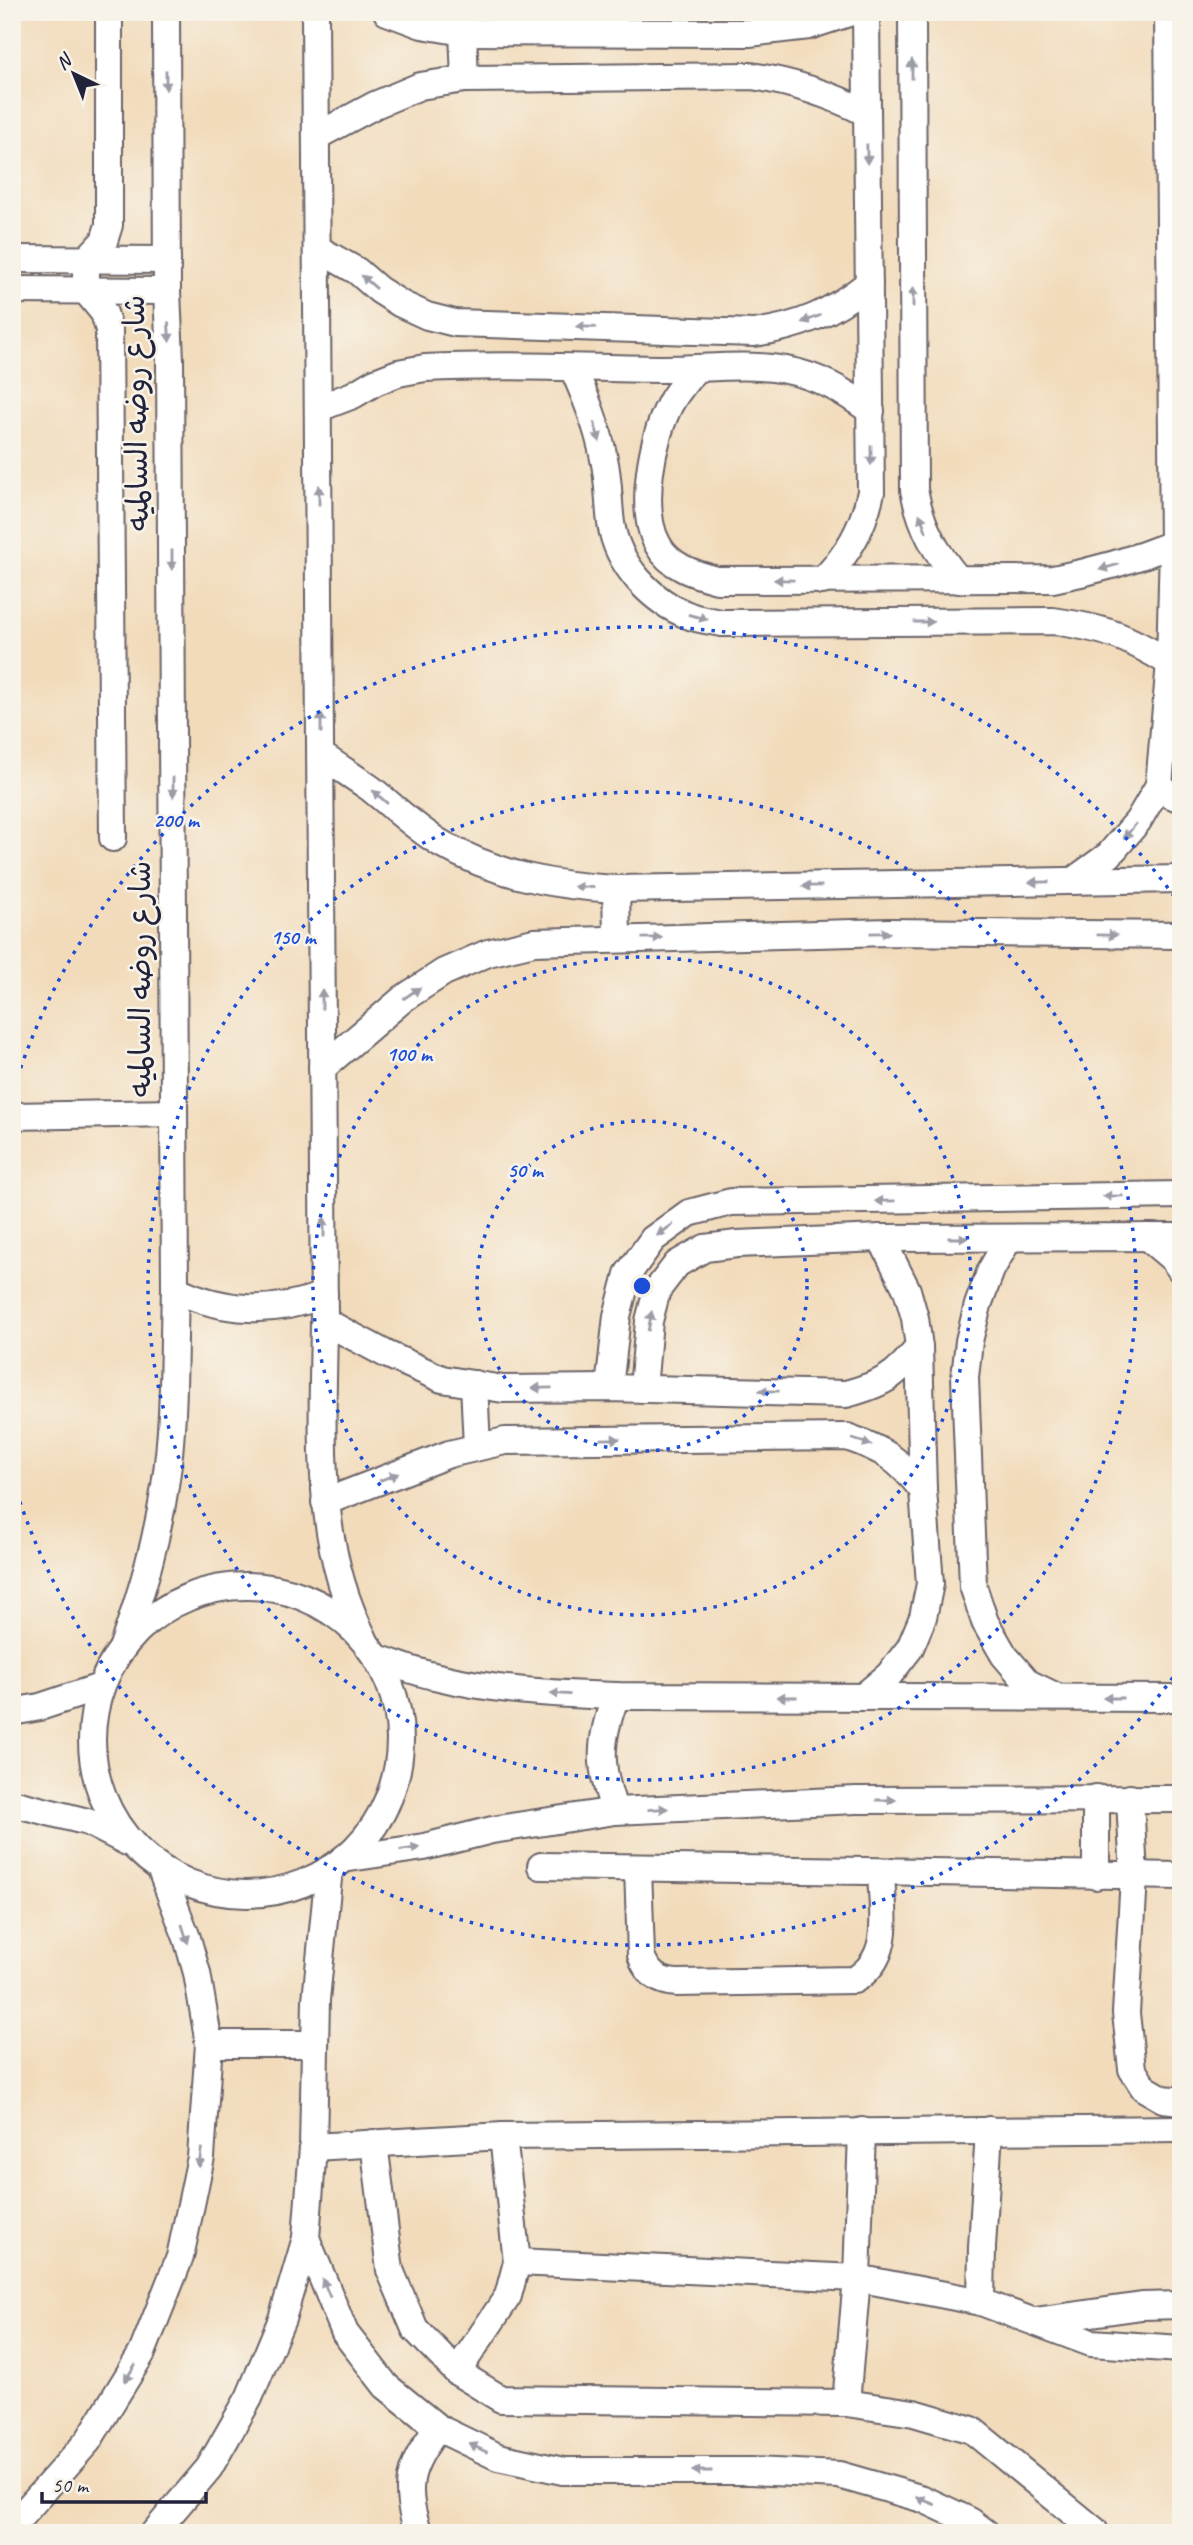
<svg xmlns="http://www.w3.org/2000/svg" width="1193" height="2545" font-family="Caveat,'Playpen Sans Arabic',sans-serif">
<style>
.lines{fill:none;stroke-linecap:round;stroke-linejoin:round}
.street-casing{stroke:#6b6368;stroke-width:30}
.street{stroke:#fff;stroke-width:26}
.oneway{fill:#9c9ca7}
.ring{fill:none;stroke:#1d4ed8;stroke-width:3.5;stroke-dasharray:3.5 7}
.labels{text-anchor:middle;stroke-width:5;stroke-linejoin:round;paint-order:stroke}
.street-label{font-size:30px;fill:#22223b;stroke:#f7f3e8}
.centre{fill:#1d4ed8;stroke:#f7f3e8;stroke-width:3.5}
.ring-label{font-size:21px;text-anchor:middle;font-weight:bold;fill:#1d4ed8;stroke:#f7f3e8;stroke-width:5;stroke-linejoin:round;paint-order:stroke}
</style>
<rect width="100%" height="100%" fill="#f7f3e8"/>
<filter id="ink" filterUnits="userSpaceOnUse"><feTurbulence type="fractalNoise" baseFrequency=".0143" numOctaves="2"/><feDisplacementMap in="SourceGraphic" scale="14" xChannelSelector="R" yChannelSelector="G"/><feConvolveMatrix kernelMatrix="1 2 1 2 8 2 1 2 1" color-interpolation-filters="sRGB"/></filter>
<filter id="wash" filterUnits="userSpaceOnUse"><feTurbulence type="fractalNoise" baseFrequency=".00686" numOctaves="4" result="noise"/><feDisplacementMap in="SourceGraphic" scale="28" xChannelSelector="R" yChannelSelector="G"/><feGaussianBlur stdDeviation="1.57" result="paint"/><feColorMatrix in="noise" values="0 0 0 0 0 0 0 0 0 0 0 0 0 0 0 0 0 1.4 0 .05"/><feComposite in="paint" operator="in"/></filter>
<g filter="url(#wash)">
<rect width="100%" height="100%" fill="#f2dbbb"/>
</g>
<g filter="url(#ink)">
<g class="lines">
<g class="street-casing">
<g id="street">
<polyline points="109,12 109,225 104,241 86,260 86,291 104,313 109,330 113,838"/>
<path d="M315,12L324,1321C323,1428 313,1541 364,1639"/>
<polyline points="387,12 422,25 463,32 749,33 809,26 852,12"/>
<path d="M912,12L914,490C921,526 935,552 959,580"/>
<polyline points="463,32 465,79"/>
<path d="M317,136L375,105L420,86L465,79L751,76C793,82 829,94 867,113"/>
<path d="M318,249L357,271L379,290L401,304L427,316L455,323L754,333C802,326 831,313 869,283"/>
<polyline points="12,259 167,260"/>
<polyline points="12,290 167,291"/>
<path d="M573,368C586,398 598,427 604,459C609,480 608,501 611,523C617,565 652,602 690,616C700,620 712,621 722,623L1053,621C1104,628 1126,636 1170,663"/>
<path d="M695,369C687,380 676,392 670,404C652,438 638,510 658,545C670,567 694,574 717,580L1053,579C1095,571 1133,560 1173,544"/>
<path d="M319,408L353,395L375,382L398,373L425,368C504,364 584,368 664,369C704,369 747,363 786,370C819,376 845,392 871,411"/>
<path d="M822,581C848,554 863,529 871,492L866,12"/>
<path d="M321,755C337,766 354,777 370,788C394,807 415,828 442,844C496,875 555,886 616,889L1181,879"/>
<polyline points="1159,785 1171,795 1181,799"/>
<polyline points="1073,881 1109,855 1138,821 1159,785 1170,663 1173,544 1168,12"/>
<polyline points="616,889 617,938"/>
<polyline points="322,1068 404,998 444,972 488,953 534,942 889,932 1181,935"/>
<polyline points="12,1116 173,1113"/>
<polyline points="1147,1237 1173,1259 1181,1270"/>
<polyline points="1009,1238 991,1270 978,1305 969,1341 965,1377 973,1586 985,1622 1004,1655 1028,1683 1053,1695"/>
<path d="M175,1289C225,1313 272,1314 324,1295"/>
<path d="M324,1321L386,1354L442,1379L503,1389L609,1388L846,1394C883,1384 895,1377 919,1347"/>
<polyline points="474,1384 477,1447"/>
<polyline points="609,1388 617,1316 628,1274 653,1239 689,1213 731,1202 1181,1195"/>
<polyline points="643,1389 649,1321 657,1290 677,1264 705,1248 737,1244 881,1238 1181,1237"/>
<path d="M325,1502L449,1454L505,1441L847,1437C885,1450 898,1459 923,1490"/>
<circle cx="246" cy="1740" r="154"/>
<path d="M123,1646C141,1594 157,1542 165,1486C175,1422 173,1354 175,1289L170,360L167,291L166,12"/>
<path d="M377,1658C396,1664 415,1672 434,1676C494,1691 555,1694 616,1696L1181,1698"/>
<polyline points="857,1697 863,1697 889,1675 910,1648 923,1617 930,1584 923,1490 919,1347 915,1318 907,1290 881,1238"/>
<polyline points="12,1712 40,1707 100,1687"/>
<polyline points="1130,1798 1134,1877 1126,2013 1132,2069 1144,2088 1163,2099 1181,2101"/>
<polyline points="12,1803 88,1822 129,1843"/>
<path d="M615,1811C598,1766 599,1740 616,1696"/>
<polyline points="343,1859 424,1847 492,1830 615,1811 856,1800 1181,1799"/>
<polyline points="541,1866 1181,1876"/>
<path d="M638,1868L641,1955C647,1973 658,1982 677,1983L854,1980C894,1957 882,1912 881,1872"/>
<polyline points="1096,1876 1096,1798"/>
<polyline points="209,2044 314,2044"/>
<polyline points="989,2130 982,2247 981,2302 1091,2343 1181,2349"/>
<polyline points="374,2143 390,2270 415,2329 457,2372 501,2399 846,2403 914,2413 972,2430 1094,2530"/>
<polyline points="313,2147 503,2136 1181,2129"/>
<polyline points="306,2238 345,2333 386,2386 438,2428 498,2457 563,2471 751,2471 839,2475 923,2499 970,2521 986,2533"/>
<polyline points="517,2262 857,2278 981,2302"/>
<polyline points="1035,2321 1142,2306 1181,2305"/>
<polyline points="457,2372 508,2296 517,2262 503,2136"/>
<polyline points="846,2403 857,2278 862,2131"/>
<polyline points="12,2526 88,2441 142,2353 180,2257 201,2157 209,2044 197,1973 187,1938 161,1870"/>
<polyline points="154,2533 209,2468 249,2398 282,2319 306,2238 313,2147 316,2000 329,1869"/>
<path d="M419,2533C402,2488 409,2465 438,2428"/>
</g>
</g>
<use href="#street" class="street"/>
</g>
<defs><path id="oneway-solid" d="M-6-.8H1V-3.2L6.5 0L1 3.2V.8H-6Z" transform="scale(1.75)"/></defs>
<g class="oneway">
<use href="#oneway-solid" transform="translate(912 69) rotate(-90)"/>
<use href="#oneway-solid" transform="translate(166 80) rotate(90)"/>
<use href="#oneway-solid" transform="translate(867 154) rotate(89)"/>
<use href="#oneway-solid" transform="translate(369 282) rotate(-139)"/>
<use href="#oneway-solid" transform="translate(913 297) rotate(-90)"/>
<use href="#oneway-solid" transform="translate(811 319) rotate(159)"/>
<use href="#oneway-solid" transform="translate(586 327) rotate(-178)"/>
<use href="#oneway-solid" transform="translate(169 332) rotate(87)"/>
<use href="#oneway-solid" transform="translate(597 432) rotate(74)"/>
<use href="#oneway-solid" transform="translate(871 455) rotate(90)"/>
<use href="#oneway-solid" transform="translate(319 495) rotate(-90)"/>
<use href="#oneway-solid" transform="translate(923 523) rotate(-111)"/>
<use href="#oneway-solid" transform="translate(172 560) rotate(90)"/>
<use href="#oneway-solid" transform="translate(1109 567) rotate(164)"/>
<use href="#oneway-solid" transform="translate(784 580) rotate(-179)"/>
<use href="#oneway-solid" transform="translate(698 617) rotate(15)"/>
<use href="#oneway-solid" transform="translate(924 622)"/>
<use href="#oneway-solid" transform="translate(321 723) rotate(-90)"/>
<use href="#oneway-solid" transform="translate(173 787) rotate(90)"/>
<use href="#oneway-solid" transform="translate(380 797) rotate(-139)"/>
<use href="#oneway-solid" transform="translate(1130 831) rotate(130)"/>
<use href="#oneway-solid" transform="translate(1039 882) rotate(179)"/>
<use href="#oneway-solid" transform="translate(812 886) rotate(179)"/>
<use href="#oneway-solid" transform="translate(584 887) rotate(-177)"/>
<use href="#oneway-solid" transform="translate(880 933) rotate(-1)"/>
<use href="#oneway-solid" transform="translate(1107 935) rotate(1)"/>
<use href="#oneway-solid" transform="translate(652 938) rotate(-1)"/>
<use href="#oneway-solid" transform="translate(412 993) rotate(-34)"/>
<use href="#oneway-solid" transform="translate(322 999) rotate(-90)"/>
<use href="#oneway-solid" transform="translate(1113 1196) rotate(179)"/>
<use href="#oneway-solid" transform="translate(885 1201) rotate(179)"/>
<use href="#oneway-solid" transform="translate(324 1227) rotate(-90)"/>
<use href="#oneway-solid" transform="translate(665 1230) rotate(145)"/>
<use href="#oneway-solid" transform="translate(958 1238)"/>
<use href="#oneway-solid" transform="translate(650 1321) rotate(-80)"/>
<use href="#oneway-solid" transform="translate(542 1388) rotate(179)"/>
<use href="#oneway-solid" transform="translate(769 1391) rotate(-179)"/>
<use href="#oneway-solid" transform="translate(610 1439) rotate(-1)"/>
<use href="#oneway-solid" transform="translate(862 1442) rotate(18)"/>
<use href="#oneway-solid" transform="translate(389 1477) rotate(-21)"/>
<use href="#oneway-solid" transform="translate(560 1694) rotate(-177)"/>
<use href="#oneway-solid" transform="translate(787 1697) rotate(-180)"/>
<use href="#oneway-solid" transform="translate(1113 1698) rotate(-180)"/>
<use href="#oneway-solid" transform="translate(886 1800)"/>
<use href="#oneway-solid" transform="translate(658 1809) rotate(-3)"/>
<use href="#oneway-solid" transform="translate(410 1849) rotate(-8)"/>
<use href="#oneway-solid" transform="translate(185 1934) rotate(72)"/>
<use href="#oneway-solid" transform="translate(200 2158) rotate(98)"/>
<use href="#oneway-solid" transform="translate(326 2288) rotate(-114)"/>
<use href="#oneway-solid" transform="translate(130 2373) rotate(122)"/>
<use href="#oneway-solid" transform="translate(478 2448) rotate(-155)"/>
<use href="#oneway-solid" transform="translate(702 2471) rotate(-180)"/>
<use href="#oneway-solid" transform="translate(926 2501) rotate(-158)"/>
</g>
</g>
<g class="ring">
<circle cx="642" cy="1286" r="165"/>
<circle cx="642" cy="1286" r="329"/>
<circle cx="642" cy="1286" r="494"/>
<path d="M1179 1669A659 659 0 0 1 14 1484M14 1088A659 659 0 0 1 1179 903"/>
</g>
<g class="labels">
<g class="street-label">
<text transform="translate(136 413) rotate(-91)" y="10">شارع روضه السالميه</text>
<text transform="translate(140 979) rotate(-90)" y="10">شارع روضه السالميه</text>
</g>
</g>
<circle cx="642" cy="1286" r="10" class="centre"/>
<g class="ring-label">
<text x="176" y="827">200 m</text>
<text x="293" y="944">150 m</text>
<text x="409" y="1061">100 m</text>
<text x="525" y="1177">50 m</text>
</g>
<rect width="1193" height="2545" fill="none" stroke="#f7f3e8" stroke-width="42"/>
<g transform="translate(74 74) rotate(317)" stroke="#f7f3e8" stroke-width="5" paint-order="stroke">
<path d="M0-5L12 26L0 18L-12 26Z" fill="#22223b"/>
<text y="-10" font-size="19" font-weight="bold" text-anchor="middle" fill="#22223b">N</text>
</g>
<path d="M42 2492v10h164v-10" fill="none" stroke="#22223b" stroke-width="3.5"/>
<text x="52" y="2492" font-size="21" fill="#22223b" stroke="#f7f3e8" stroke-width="5" paint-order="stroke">50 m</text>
</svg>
